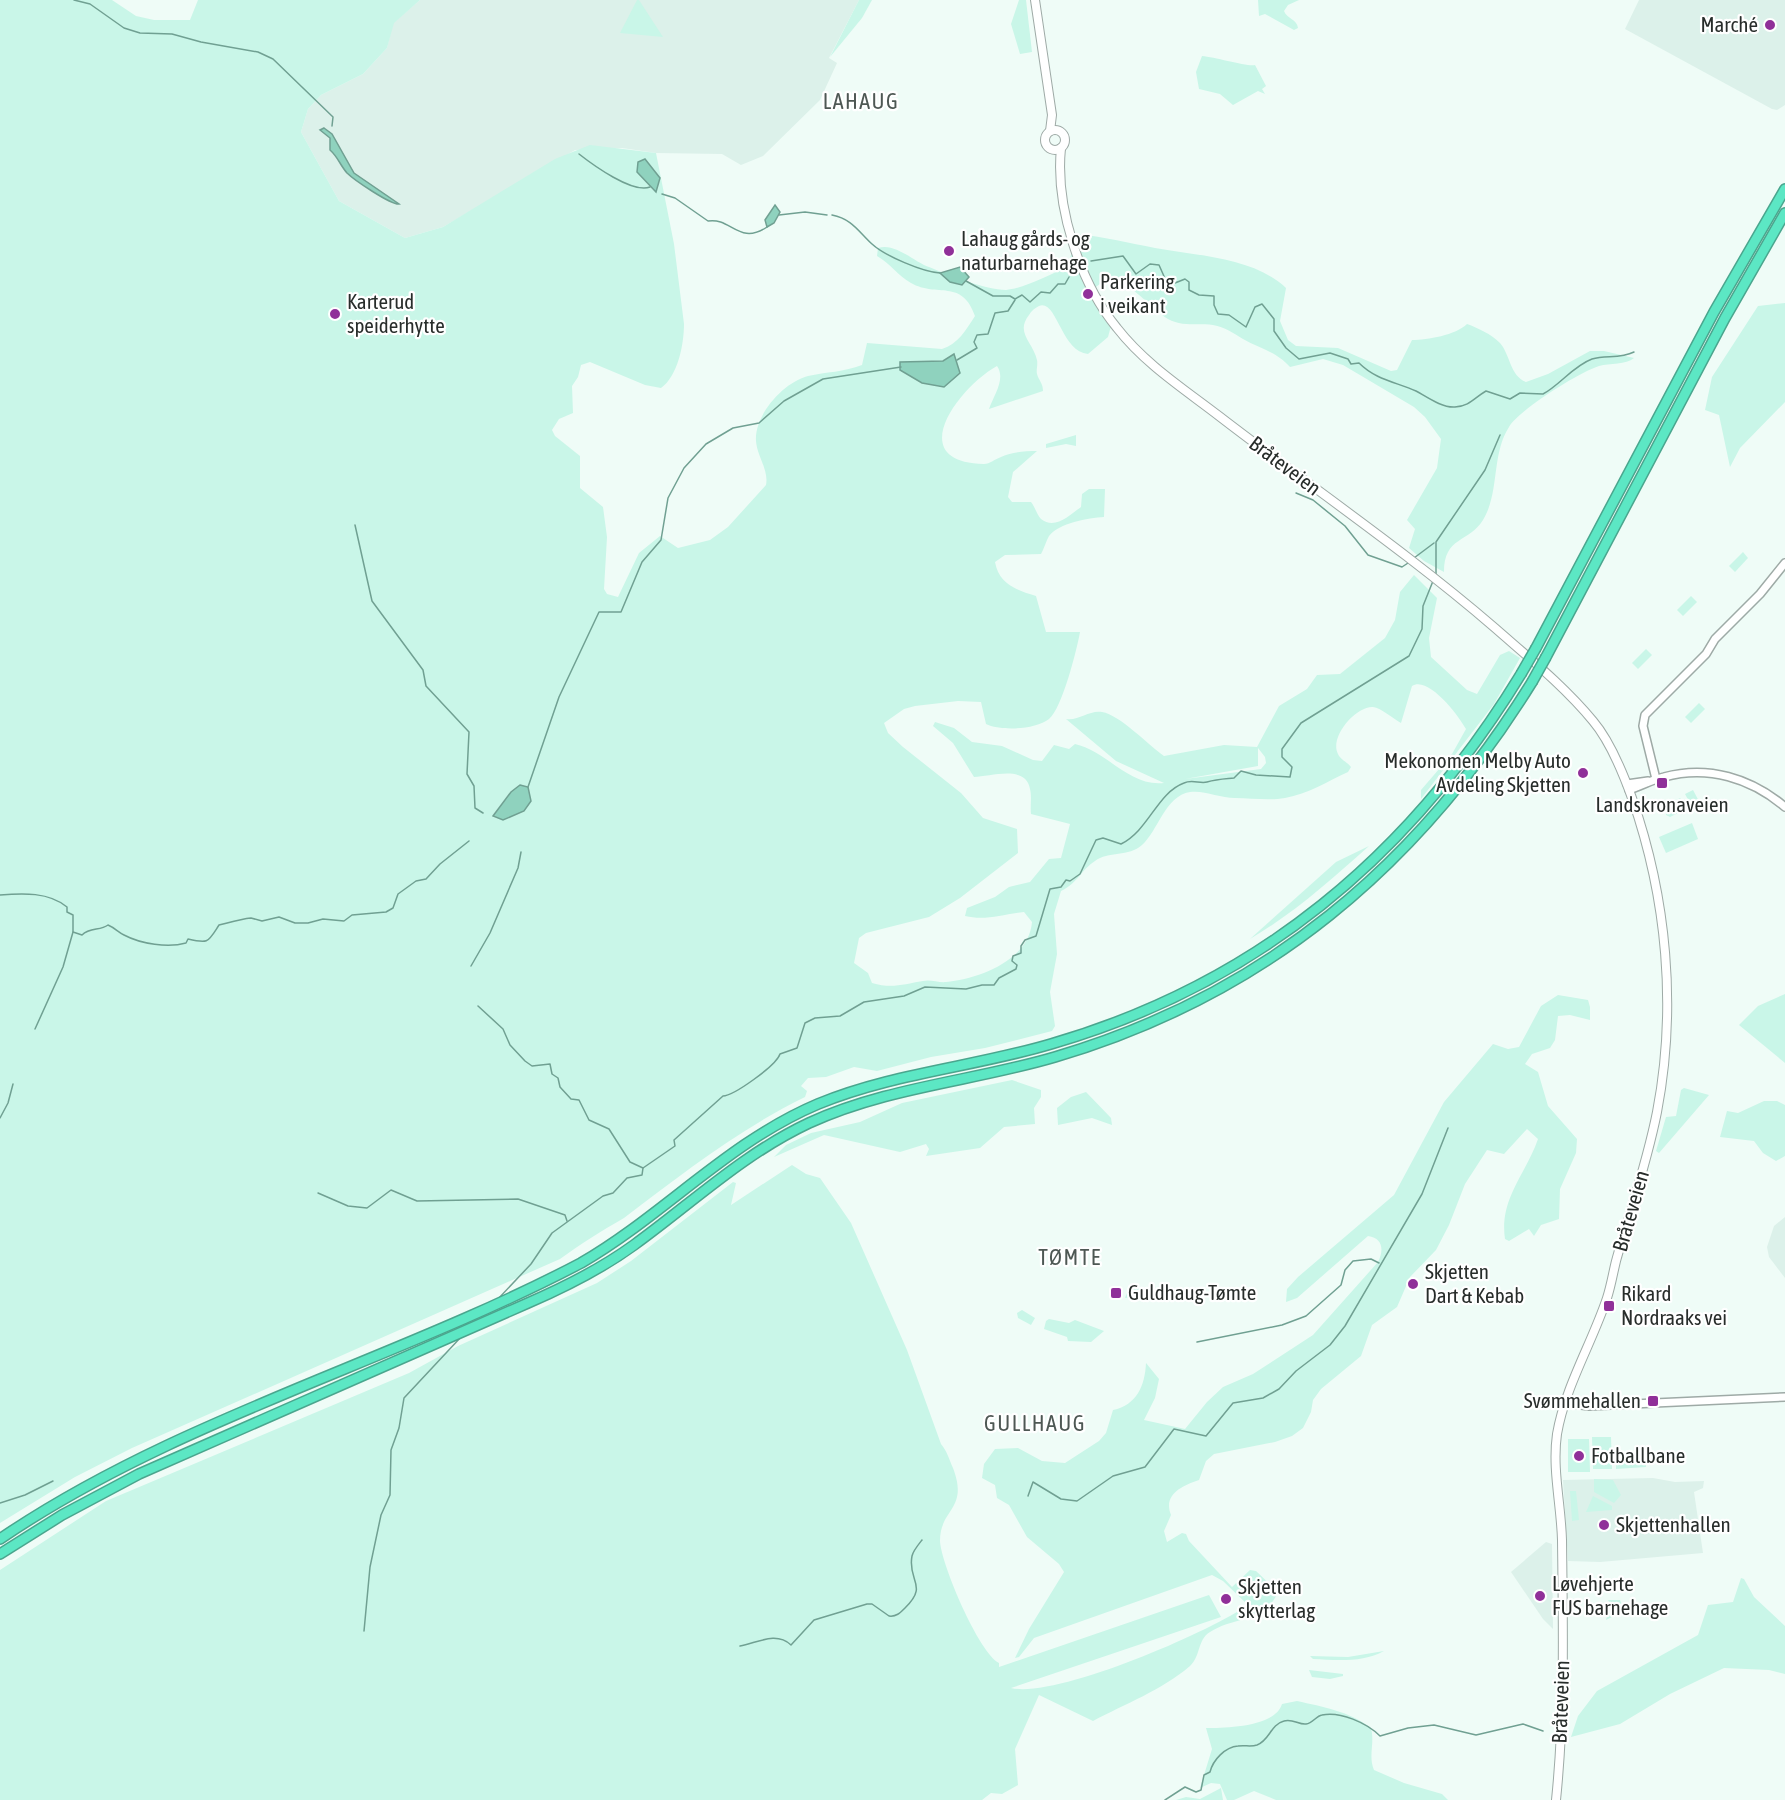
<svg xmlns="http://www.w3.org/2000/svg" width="1785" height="1800" font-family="'Asap Condensed',sans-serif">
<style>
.built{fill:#dcf1ea}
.green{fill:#c9f6e8;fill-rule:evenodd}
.water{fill:#8fd2be;stroke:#70a092;stroke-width:1.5}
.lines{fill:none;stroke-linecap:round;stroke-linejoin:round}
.stream{stroke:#70a092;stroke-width:1.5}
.tertiary-casing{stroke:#9eaaa6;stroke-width:10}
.secondary-casing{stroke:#9eaaa6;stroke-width:10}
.motorway-casing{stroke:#4aa68e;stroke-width:12}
.tertiary{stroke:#fff;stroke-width:7}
.secondary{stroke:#fff;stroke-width:8}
.motorway{stroke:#5ce7c4;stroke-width:9}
.motorway-bridge-casing{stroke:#4aa68e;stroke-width:12;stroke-linecap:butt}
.motorway-bridge{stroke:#5ce7c4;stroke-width:9}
.poi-dot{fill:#903099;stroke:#fff;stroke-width:2}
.labels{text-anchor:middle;stroke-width:4.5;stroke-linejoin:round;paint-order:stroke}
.poi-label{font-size:21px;fill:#282d2b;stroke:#fff;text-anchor:start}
.street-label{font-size:21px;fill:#282d2b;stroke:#fff}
.neighbourhood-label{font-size:22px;letter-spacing:1.5px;fill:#4e5854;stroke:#fff}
</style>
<rect width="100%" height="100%" fill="#effcf7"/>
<g class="built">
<polygon points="420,0 859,0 829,58 837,63 820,100 763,156 741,165 722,154 656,153 622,148 575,150 443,227 405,238 339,201 301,132 308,109 321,95 363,74 387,48 393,23"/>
<polygon points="1639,0 1785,0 1785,105 1777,110 1772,109 1625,29"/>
<polygon points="1785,1217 1785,1278 1769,1257 1767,1247 1774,1226"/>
<polygon points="1653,1478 1675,1482 1704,1481 1703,1488 1694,1492 1703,1553 1600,1562 1568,1561 1563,1480"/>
<polygon points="1546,1542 1552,1544 1553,1629 1543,1619 1511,1572"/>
</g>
<g class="green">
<path d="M0,0H112L136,16L154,20H190L198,0H420L394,23L387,48L363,74L321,95L308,109L301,132L339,201L405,238L443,227L555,159L590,145L656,153L674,244L684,324C684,344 678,376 661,388L645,385L590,362L581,365L578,377L572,386L573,413L559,419L552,430L555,436L580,456V488L603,507L607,537L604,589L607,594L618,597L639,553L660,536L678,548L710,540L728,527L766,485C769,470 757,456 756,441C754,415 784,382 808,376C826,372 844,372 862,365L867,343L942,349C958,344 966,330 975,316C962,278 937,298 911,283C898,276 890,263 877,256L878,248C895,242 914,262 929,267C948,275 986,290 1006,290C1022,289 1052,274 1067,267L1078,234C1104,237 1130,243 1155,248C1198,256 1253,257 1286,288L1280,321L1288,340L1296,346L1338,348L1391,371L1397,370L1412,340C1427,340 1456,335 1467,324C1478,328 1491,334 1500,343C1510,354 1510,376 1526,382L1548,374L1590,351H1604L1634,358C1626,365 1610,363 1599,366C1578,373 1520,409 1509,427C1491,455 1500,492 1483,520C1469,543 1444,536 1444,572L1424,561L1409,548L1415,529L1407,520L1437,468L1441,439L1425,417L1414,407L1343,365L1323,359L1290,367C1276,351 1260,349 1243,339C1233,333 1225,327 1213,325C1198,323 1182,327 1168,319C1147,307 1119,264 1095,288L1111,326L1108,337L1088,354C1061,352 1057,299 1039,306C1035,308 1031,311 1029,315C1015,333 1033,342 1037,360C1038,365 1036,370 1037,374C1039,381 1043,383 1043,391L989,409C994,395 1006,379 997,366C959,387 902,462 984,464C990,464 995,459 1001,457C1013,452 1025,451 1037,451L1013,472L1008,497L1012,502H1031C1035,507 1037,515 1041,519C1055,530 1070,515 1081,507L1082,494L1089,489H1105L1104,517C1088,518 1059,523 1049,536C1046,541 1044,549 1041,554L1005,555L995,562C999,584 1016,590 1036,596L1046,632H1080C1077,649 1062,709 1049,719C1035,730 1000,731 986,724L981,702L958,701L915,706L904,709L884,723L888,733L903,747L961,793L983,818L1017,829L1018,853L960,898L929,917L866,933L859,938L854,963L868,973L872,983C892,989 904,984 923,981C930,979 939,983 946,982C979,979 1029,960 1032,922L1024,912C1003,914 986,921 965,916L967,908L995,897L1009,887L1030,882L1049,859L1061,858L1070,824L1031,814C1030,806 1032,797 1030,789C1026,764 990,777 974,777L953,743L933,726L935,722L954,728L972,742L1002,746L1033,760L1042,761L1054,745L1069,749L1075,744C1107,751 1129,787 1164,783L1116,761L1066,719C1079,721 1089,710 1102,712C1120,715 1147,744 1164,756L1224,745L1257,747L1279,706L1307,689L1317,675L1340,674L1385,638L1395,620L1400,592L1414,575L1437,598L1429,638L1431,657L1467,690L1477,694L1500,655L1509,651L1520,658L1494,704L1421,799V790L1452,754L1466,729C1459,716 1428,675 1412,686L1401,723C1394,719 1381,708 1373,707C1356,706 1329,737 1338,754C1340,759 1347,762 1351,767L1348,772C1328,781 1308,794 1285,798C1269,801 1251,798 1235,798C1220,798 1204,790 1190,792C1165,796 1158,831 1142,845C1129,857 1108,851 1095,861C1081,870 1078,883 1061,891L1054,914L1057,954L1050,992L1055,1026L1052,1031L985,1048L931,1057L877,1071L854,1067L826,1077L808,1078L801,1086L807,1091L805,1097C738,1130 683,1173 624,1218C601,1231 581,1244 560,1259L132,1448L75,1477L0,1523ZM1258,748L1265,757L1266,763L1261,769L1185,779L1258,766ZM527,787L531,801L524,811L514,814Z"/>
<polygon points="637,0 639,0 663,37 620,33"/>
<polygon points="859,0 872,0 862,18 830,57"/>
<polygon points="1019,0 1026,0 1032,52 1020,54 1011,24"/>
<path d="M1258,0H1299L1288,5L1284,11C1287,19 1297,19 1298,28L1294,30L1265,14L1259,16Z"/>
<path d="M1202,56C1215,57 1248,67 1255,65L1266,86L1262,89L1265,94L1258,91L1233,105L1220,94L1199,89L1196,72Z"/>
<polygon points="1785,303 1785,402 1740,448 1730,467 1719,415 1705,410 1712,377 1758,306"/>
<polygon points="1076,435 1076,446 1066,444 1046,448 1046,444"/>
<polygon points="1743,552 1748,558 1735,572 1729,566"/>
<polygon points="1691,596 1697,602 1683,616 1677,610"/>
<polygon points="1646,649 1652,655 1638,669 1632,663"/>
<polygon points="1699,703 1705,709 1691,723 1685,717"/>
<polygon points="1693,790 1701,805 1693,809 1685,794"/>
<polygon points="1680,798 1685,802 1686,809 1670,817 1666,815 1666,806"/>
<polygon points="1692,823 1698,839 1666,853 1659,837"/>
<path d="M1369,846C1331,880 1294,913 1250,939L1336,862Z"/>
<polygon points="1785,994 1785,1063 1739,1025 1758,1006"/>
<path d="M1558,995L1588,1000L1590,1007V1020L1570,1015L1558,1016L1555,1040L1550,1048L1532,1054L1525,1064L1538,1072L1548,1106L1577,1139L1576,1153L1560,1189L1559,1219L1541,1225L1534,1236L1529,1229L1509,1241L1505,1239C1499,1199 1526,1174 1538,1139L1527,1129L1504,1154L1487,1150L1465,1184L1449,1225L1436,1250L1410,1277L1397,1307L1372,1325L1361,1356L1321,1389L1313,1400L1311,1412L1303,1428L1292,1436L1275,1442L1214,1454L1206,1461L1199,1480C1181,1486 1163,1495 1171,1515L1164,1531L1167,1542L1182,1533L1186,1534L1189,1541L1232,1587L1250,1570L1256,1571L1278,1592C1265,1623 1234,1616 1210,1632C1197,1640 1201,1656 1190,1666C1162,1690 1125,1704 1093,1721L1039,1695L1015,1749L1018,1785L1002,1794L991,1793L982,1800H0V1570L106,1501L409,1373L458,1346L597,1283L631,1261L733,1182L736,1183L731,1205L792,1165L806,1174L820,1178L851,1223L907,1350L941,1444C947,1451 949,1459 953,1468C969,1510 940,1508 940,1541C941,1564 979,1653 999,1663V1667L1209,1595L1221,1617L1011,1688C1055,1699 1210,1632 1248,1605L1223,1581L1212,1575L1034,1638L1019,1657L1015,1658L1029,1629L1064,1572L1059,1564L1027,1537L1009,1505L997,1498L995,1485L982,1478L984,1464L995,1449L1018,1448L1042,1461L1065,1463L1099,1441L1106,1433L1113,1410C1137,1405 1145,1385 1146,1363L1159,1379L1155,1398L1144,1420L1185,1429L1207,1402L1223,1387L1253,1374L1313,1335L1378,1262C1384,1250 1383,1238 1368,1236L1297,1298L1286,1302L1287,1289L1298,1277L1394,1195L1444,1102L1493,1044L1508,1049L1519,1047L1541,1006Z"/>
<polygon points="1012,1080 1041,1090 1041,1097 1034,1108 1035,1124 1004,1127 980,1148 926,1156 929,1149 926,1144 900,1152 824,1135 774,1157 786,1145 811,1133 860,1122 902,1103"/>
<polygon points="1684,1088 1709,1095 1659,1153 1656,1151 1666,1117 1676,1116 1681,1090"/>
<polygon points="1086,1092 1111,1118 1112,1125 1092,1118 1058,1125 1057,1108 1071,1097"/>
<polygon points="1764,1101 1777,1101 1785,1105 1785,1156 1776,1161 1763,1153 1754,1141 1720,1137 1727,1111 1738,1113"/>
<polygon points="1134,1287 1160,1293 1175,1302 1151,1296 1125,1298 1128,1290"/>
<polygon points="1022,1310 1035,1318 1031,1325 1018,1318 1017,1313"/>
<polygon points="1049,1319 1069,1323 1075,1320 1104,1331 1091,1342 1068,1341 1067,1337 1044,1329 1046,1321"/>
<polygon points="1592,1437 1611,1437 1612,1469 1593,1469"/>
<polygon points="1568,1439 1589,1439 1590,1472 1568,1472"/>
<polygon points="1645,1452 1646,1467 1616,1469 1616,1454"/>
<polygon points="1594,1479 1613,1480 1621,1495 1614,1503 1594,1492"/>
<polygon points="1570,1491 1576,1491 1579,1520 1572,1521"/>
<polygon points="1593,1496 1612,1506 1612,1510 1586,1512"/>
<polygon points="1741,1578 1744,1579 1754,1597 1785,1626 1785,1674 1769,1670 1724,1668 1670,1694 1620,1724 1571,1737 1578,1716 1597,1691 1698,1635 1708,1605 1733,1602"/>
<polygon points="1608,1600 1620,1600 1624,1611 1606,1620 1610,1603"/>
<path d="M1384,1651C1363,1663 1335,1660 1313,1659L1310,1656L1348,1657Z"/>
<polygon points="1309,1670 1343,1674 1343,1676 1330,1679 1312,1677"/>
<path d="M1297,1701C1323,1707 1349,1711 1371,1728C1375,1743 1368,1756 1374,1770L1404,1783L1442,1794L1448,1800H1276L1254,1791L1234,1800H1227L1220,1784L1211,1783L1200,1788L1212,1749L1206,1728C1226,1728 1275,1727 1282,1704Z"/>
<polygon points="1221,1788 1223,1800 1176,1800 1186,1797 1200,1799"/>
</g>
<g class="water">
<path d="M324,128L332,134L354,173L399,204C391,205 354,180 347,173C340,165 338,157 330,150V138L320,130Z"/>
<polygon points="645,159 660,178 656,192 637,172 638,162"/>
<polygon points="775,205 780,212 774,223 767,227 765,220"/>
<polygon points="960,267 969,277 962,285 950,282 940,273"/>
<polygon points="954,354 960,373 944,387 922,383 900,370 900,362 943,361"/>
<polygon points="520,785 528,787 531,801 524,811 503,820 493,816 511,792"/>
</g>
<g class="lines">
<g class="stream">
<polyline points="74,0 90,4 124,28 140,33 172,34 201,42 258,52 273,59 333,117 332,126"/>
<path d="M579,154C593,165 633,194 650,187"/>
<path d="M662,194L675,198L708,221C731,217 739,246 767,227"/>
<polyline points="779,215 805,212 827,215"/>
<path d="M832,215C852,219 858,231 872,244C885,256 923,272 940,273"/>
<path d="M1091,261L1123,256L1136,274L1150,264L1159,265L1167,283H1175L1185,279L1189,282V290L1199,295L1214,296V305L1218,314L1229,315L1246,327L1255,307L1262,304L1274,319V331L1286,348L1299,359L1330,353L1348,359L1351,364L1359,363C1376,380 1396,382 1416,391C1427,397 1442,408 1455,407C1470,406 1474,398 1486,391L1510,399L1520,393L1543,394C1560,385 1573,366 1592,359C1606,355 1620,359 1634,352"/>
<polyline points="966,281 993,296 1010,296 1015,299 1022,295 1030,302 1041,292 1050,293 1058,284 1065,284 1069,277"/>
<polyline points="957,360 977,348 974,342 977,335 988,334 995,313 1008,311 1015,300"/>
<polyline points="1296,493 1313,500 1345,526 1368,555 1402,567 1408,563"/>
<polyline points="355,525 372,601 423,670 426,686 469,732 467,774 474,786 475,808 483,813"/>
<polyline points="1414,558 1434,543"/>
<polyline points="1436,574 1436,542 1485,470 1500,435"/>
<polyline points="528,787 559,697 599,612 621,612 642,562 661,540 668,498 684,468 706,444 733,428 759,423 784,401 823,379 901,367"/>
<path d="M0,895C23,893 49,892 67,907V912L73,915V932L63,967L35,1029"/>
<path d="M73,932L82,935C90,927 100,931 108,925C115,928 118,932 124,935C141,944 168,948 186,943L188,939C209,944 208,942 219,925C231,922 241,919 251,918L262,921L279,917L295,923H308L323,919L344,921L352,915L386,912L393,908L398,894L416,881L426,879L440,864L469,841"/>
<polyline points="471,966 490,933 518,868 521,852"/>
<polyline points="478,1006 503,1029 510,1045 525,1061 532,1066 550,1064 552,1074 558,1078 560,1087 571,1099 579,1100 589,1120 609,1129 630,1162 643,1168"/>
<polyline points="0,1118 8,1103 13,1084"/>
<polyline points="318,1193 348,1206 367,1208 391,1190 417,1201 518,1199 565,1215 567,1221"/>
<path d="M498,1299L531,1264L552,1233L603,1196L613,1193L627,1178L642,1175L643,1168L675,1146L674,1140L723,1096C733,1096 776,1066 780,1054L797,1048L805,1023L815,1018L840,1016L864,1002L904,996L925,987L966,989L982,985H994L999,978L1016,969L1017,965L1012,961L1013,956L1021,953V946L1025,940L1036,936L1050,889L1061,887L1066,880L1070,881L1080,874L1096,840L1103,838L1121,844C1149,830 1157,793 1184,783C1192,779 1200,784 1207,782C1217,779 1223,779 1234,778L1241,771L1256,775L1290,777L1292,767L1282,757V749L1301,723L1409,656L1422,629L1423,606L1433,581"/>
<polyline points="1197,1342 1282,1325 1306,1316 1341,1285 1345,1270 1353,1261 1371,1259 1379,1263"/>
<polyline points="1028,1496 1033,1482 1061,1499 1077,1501 1113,1476 1145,1467 1174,1429 1206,1436 1233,1403 1263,1398 1279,1389 1296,1371 1330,1345 1345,1326 1422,1194 1448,1128"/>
<polyline points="0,1503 25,1495 53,1481"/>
<polyline points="364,1631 370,1567 381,1515 390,1495 391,1450 399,1428 404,1398 461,1337"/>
<path d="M740,1646C757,1643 776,1631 791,1645L814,1620L867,1604H872L889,1616C896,1617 900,1613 905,1608C929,1585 907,1581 912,1556C913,1551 918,1545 922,1540"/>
<path d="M1165,1800L1185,1787L1196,1792L1201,1790L1204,1775L1210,1772C1213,1760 1225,1747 1238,1746C1245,1745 1251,1747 1257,1745C1270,1740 1270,1725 1284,1721C1292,1718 1299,1725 1306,1724C1313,1723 1316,1716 1322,1715C1340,1711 1367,1723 1380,1736L1408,1728L1434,1725L1476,1735L1523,1724L1543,1731"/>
</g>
<g class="tertiary-casing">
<g id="tertiary">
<polyline points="1656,779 1643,726 1645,715 1706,654 1715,639 1760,594 1785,563"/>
<polyline points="1627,784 1648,781"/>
<path d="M1629,790C1641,786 1651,780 1664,777C1708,765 1751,778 1785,807"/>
<polyline points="1566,1403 1589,1406 1785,1397"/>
</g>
</g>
<g class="secondary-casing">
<g id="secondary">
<polyline points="1035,0 1052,115 1050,131"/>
<circle cx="1055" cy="140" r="10"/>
<path d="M1061,148C1055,207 1080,283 1117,328C1145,364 1184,389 1219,416C1311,487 1407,552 1495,628C1528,657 1564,686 1593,721C1610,741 1623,773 1632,798C1667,898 1677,1008 1657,1112C1647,1163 1630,1211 1616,1261C1613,1273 1611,1286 1607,1298C1592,1343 1565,1387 1557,1434C1552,1469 1561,1504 1562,1540C1563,1627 1565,1713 1556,1800"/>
</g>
</g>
<g class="motorway-casing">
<g id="motorway">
<polyline points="1536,648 1714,312 1785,189"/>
<polyline points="1546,657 1725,318 1785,213"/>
<path d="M0,1539C176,1419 393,1362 581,1263C664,1215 728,1142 818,1104C893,1073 974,1067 1051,1044C1258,984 1410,856 1521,674"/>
<path d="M0,1554L62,1515L139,1474L528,1303C565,1287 601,1269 634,1245C692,1203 743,1154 809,1123C887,1087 974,1081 1055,1057C1265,995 1418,866 1532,682"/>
</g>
</g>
<use href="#tertiary" class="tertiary"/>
<use href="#secondary" class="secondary"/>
<use href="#motorway" class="motorway"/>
<g class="motorway-bridge-casing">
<g id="motorway-bridge">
<polyline points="1521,674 1536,648"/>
<polyline points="1532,682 1546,657"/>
</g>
</g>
<use href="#motorway-bridge" class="motorway-bridge"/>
</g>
<g class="poi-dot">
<circle cx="1770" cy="25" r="6"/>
<circle cx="949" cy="251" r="6"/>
<circle cx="1088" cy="294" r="6"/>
<circle cx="335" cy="314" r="6"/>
<circle cx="1583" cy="773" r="6"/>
<rect x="1656" y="777" width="12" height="12" rx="3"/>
<circle cx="1413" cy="1284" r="6"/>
<rect x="1110" y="1287" width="12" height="12" rx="3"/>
<rect x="1603" y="1300" width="12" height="12" rx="3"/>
<rect x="1647" y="1395" width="12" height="12" rx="3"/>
<circle cx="1579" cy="1456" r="6"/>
<circle cx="1604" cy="1525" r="6"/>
<circle cx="1540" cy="1596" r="6"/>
<circle cx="1226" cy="1599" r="6"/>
</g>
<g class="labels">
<g class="poi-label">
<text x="1758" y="32" text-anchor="end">Marché</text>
<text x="961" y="246">Lahaug gårds- og<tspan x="961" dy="24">naturbarnehage</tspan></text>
<text x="1100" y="289">Parkering<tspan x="1100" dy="24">i veikant</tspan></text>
<text x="347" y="309">Karterud<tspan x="347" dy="24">speiderhytte</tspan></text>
<text x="1571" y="768" text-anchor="end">Mekonomen Melby Auto<tspan x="1571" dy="24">Avdeling Skjetten</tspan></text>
<text x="1662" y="812" text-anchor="middle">Landskronaveien</text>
<text x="1425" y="1279">Skjetten<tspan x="1425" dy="24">Dart &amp; Kebab</tspan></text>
<text x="1128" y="1300">Guldhaug-Tømte</text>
<text x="1621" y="1301">Rikard<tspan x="1621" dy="24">Nordraaks vei</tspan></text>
<text x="1641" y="1408" text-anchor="end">Svømmehallen</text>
<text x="1591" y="1463">Fotballbane</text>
<text x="1616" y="1532">Skjettenhallen</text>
<text x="1552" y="1591">Løvehjerte<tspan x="1552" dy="24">FUS barnehage</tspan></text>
<text x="1238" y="1594">Skjetten<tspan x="1238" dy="24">skytterlag</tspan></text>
</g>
<g class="street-label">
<text transform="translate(1285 466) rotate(37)" y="7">Bråteveien</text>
<text transform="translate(1631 1211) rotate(-74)" y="7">Bråteveien</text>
<text transform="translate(1561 1702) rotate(-88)" y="7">Bråteveien</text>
</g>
<g class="neighbourhood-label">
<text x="861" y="109">LAHAUG</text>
<text x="1070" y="1265">TØMTE</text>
<text x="1035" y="1431">GULLHAUG</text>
</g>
</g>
</svg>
